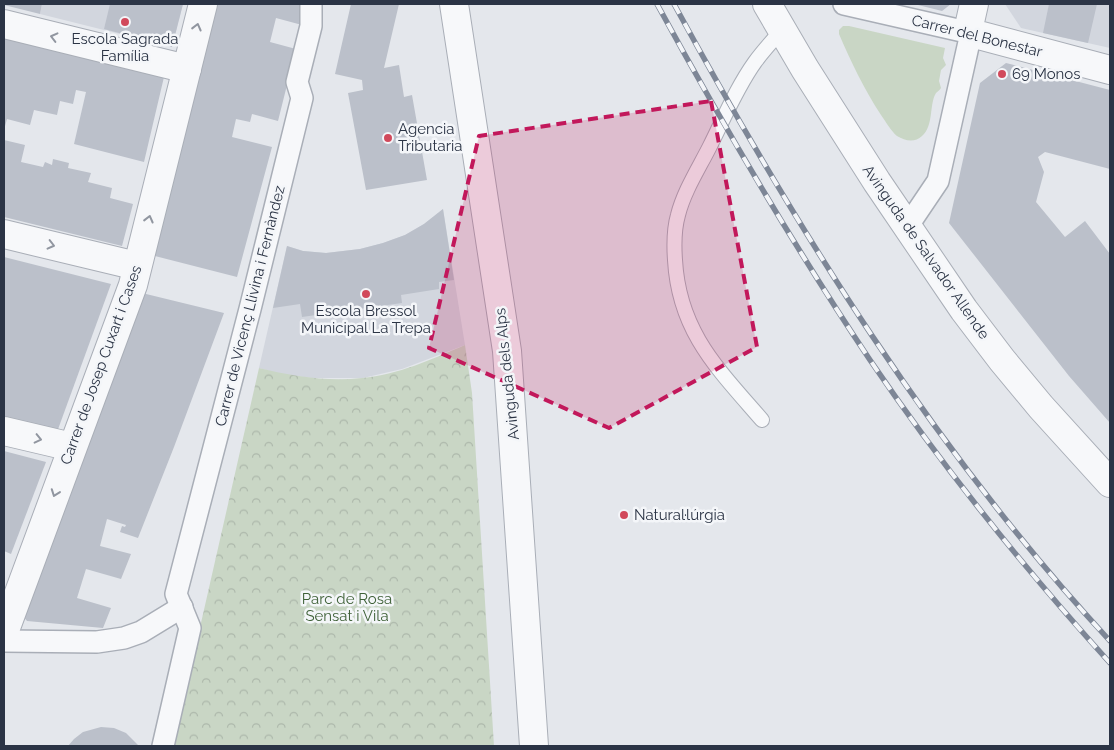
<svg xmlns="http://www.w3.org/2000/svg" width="1114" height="750" font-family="Raleway,sans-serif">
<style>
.built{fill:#d2d6de}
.green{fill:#c9d6c5}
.park{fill:url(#park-crowns)}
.building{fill:#bbc0ca}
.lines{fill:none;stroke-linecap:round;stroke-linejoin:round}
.service-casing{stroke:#a9aeb7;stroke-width:16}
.pedestrian-casing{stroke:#a9aeb7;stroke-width:24}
.minor-casing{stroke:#a9aeb7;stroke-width:30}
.tertiary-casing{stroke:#a9aeb7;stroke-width:30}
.service{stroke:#f7f8fa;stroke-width:14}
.pedestrian{stroke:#f7f8fa;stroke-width:21}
.minor{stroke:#f7f8fa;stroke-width:28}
.tertiary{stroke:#f7f8fa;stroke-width:28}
.rail-casing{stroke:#7d8696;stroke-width:5.5}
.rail{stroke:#f4f6f9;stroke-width:4;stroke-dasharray:11;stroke-linecap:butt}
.oneway{stroke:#9196a0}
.marked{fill:#c2185b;fill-opacity:0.2;stroke:#c2185b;stroke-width:4;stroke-dasharray:10 6;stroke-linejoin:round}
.poi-dot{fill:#d1495b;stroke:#f4f6f9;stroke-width:2}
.labels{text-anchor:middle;stroke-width:5;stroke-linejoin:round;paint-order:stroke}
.street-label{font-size:15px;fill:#2b3445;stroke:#f4f6f9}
.poi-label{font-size:15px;fill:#2b3445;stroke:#f4f6f9;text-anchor:start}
.park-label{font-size:15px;fill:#3f6138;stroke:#f4f6f9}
</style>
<defs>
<pattern id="park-crowns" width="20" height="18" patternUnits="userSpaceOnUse" patternTransform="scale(1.25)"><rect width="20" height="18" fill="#c9d6c5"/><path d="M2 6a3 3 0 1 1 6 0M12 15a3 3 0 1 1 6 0" fill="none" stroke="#adb8ab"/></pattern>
</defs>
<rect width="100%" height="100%" fill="#e4e7ec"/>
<g class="built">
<polygon points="42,4 183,4 172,47 40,14"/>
<polygon points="1005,4 1110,4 1110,48 1021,28"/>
<polygon points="443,209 465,345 402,369 363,378 312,378 280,374 259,368 287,246 303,251 326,253 360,249 383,243 405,235 424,224"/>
</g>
<path class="green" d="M843,26H849L945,48L943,58L946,65L941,70L939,81L941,88C940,90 938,91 936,93C929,104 934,126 922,136C915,143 905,141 897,136C891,131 886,122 881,115C864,89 851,62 839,34V30Z"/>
<path class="park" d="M465,345L472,393L494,746H173L259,368C292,376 328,382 362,378C398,375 432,359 465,345Z"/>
<g class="building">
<polygon points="4,4 42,4 40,14 4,5"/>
<polygon points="110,4 183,4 172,47 104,29"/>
<polygon points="214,4 302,4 302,25 276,18 270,42 296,49 278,121 252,114 250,122 236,119 232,137 272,147 237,277 151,255"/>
<polygon points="351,4 399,4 384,68 399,65 404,97 412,95 427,180 366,190 348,93 363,90 362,80 335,74"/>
<polygon points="914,4 951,4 942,11"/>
<polygon points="1049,4 1097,4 1088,43 1043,33"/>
<polygon points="4,37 164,77 144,162 74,144 86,92 76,90 73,104 60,101 57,115 34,110 30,125 7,119 4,130"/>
<polygon points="1006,63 1110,90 1110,169 1045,152 1038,157 1044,172 1036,202 1065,237 1085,221 1110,254 1110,423 1069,376 949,223 980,83"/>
<polygon points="4,140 25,145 21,162 43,167 45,162 52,165 53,159 69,163 68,168 91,173 88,182 112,188 110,198 133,204 122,246 4,217"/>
<polygon points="443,209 454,280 439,282 439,289 401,295 402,303 302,317 300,304 273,308 287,246 303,251 326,253 360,249 383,243 405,235 424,224"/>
<polygon points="4,257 111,284 57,432 4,419"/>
<polygon points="142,293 224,313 174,447 138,538 120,532 122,526 125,527 126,525 107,519 100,546 131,554 121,579 86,569 77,598 111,608 103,628 27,621 22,615"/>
<polygon points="4,451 46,462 11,554 4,551"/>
<polygon points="101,727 114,728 126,733 139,746 68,746 74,739 83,732"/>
</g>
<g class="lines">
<g class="service-casing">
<path id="service" d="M762,420C718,369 679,332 675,260C674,246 674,229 678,215C684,191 699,168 710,146C724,118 737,87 755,62C763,51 773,40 782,30"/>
</g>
<g class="pedestrian-casing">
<g id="pedestrian">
<polyline points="844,4 971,33 938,181 907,227"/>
<polyline points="4,641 97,642 124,638 141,632 182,607"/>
<polyline points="163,746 190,628 176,594 250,309 302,98 297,82 311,26 311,4"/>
</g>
</g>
<g class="minor-casing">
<g id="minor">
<polyline points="767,4 805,69 877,182 964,310 1002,360 1041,407 1110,483"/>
<polyline points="974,4 970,22 971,33 1110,70"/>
<polyline points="4,24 187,69"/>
<polyline points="4,234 137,266"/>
<polyline points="4,431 72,447"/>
<polyline points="4,633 133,285 203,4"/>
</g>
</g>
<g class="tertiary-casing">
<polyline id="tertiary" points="454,4 507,351 534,746"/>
</g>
<use href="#service" class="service"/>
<use href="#pedestrian" class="pedestrian"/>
<use href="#minor" class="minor"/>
<use href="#tertiary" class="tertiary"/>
<g class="rail-casing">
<g id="rail">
<path d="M657,4C723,125 793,245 870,360C942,466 1024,568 1110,663"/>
<path d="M674,4C797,230 935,452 1110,641"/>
</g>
</g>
<use href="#rail" class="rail"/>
</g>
<defs><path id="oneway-chevron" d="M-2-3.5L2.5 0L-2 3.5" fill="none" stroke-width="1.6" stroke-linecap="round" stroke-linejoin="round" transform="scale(1.25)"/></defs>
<g class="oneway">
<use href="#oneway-chevron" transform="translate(197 27) rotate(-76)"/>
<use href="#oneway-chevron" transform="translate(54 37) rotate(-166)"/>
<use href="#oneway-chevron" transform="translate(149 219) rotate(-76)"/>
<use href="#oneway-chevron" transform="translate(51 245) rotate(14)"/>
<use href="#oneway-chevron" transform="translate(38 439) rotate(13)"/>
<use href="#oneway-chevron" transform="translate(55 493) rotate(110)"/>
</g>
<path class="marked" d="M711,101L757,347L609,428L429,348L479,136Z"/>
<g class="poi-dot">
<circle cx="125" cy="22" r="5"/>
<circle cx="1002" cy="74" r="5"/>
<circle cx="388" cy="138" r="5"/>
<circle cx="366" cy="294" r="5"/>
<circle cx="624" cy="515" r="5"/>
</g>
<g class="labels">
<g class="street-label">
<text transform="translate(977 36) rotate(14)" y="5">Carrer del Bonestar</text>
<text transform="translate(926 252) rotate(55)" y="5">Avinguda de Salvador Allende</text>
<text transform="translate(250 306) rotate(-76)" y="5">Carrer de Vicenç Llivina i Fernàndez</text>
<text transform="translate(101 365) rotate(-70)" y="5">Carrer de Josep Cuxart i Cases</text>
<text transform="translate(507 374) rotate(-96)" y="5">Avinguda dels Alps</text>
</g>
<g class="poi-label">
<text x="125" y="44" text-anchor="middle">Escola Sagrada<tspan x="125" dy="17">Família</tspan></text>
<text x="1012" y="79">69 Monos</text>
<text x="398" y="134">Agencia<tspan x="398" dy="17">Tributaria</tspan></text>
<text x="366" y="316" text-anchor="middle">Escola Bressol<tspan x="366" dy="17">Municipal La Trepa</tspan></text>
<text x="634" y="520">Natural·lúrgia</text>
</g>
<g class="park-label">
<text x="347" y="604">Parc de Rosa<tspan x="347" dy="17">Sensat i Vila</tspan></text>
</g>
</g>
<rect width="1114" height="750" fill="none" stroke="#2b3445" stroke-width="10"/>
</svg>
